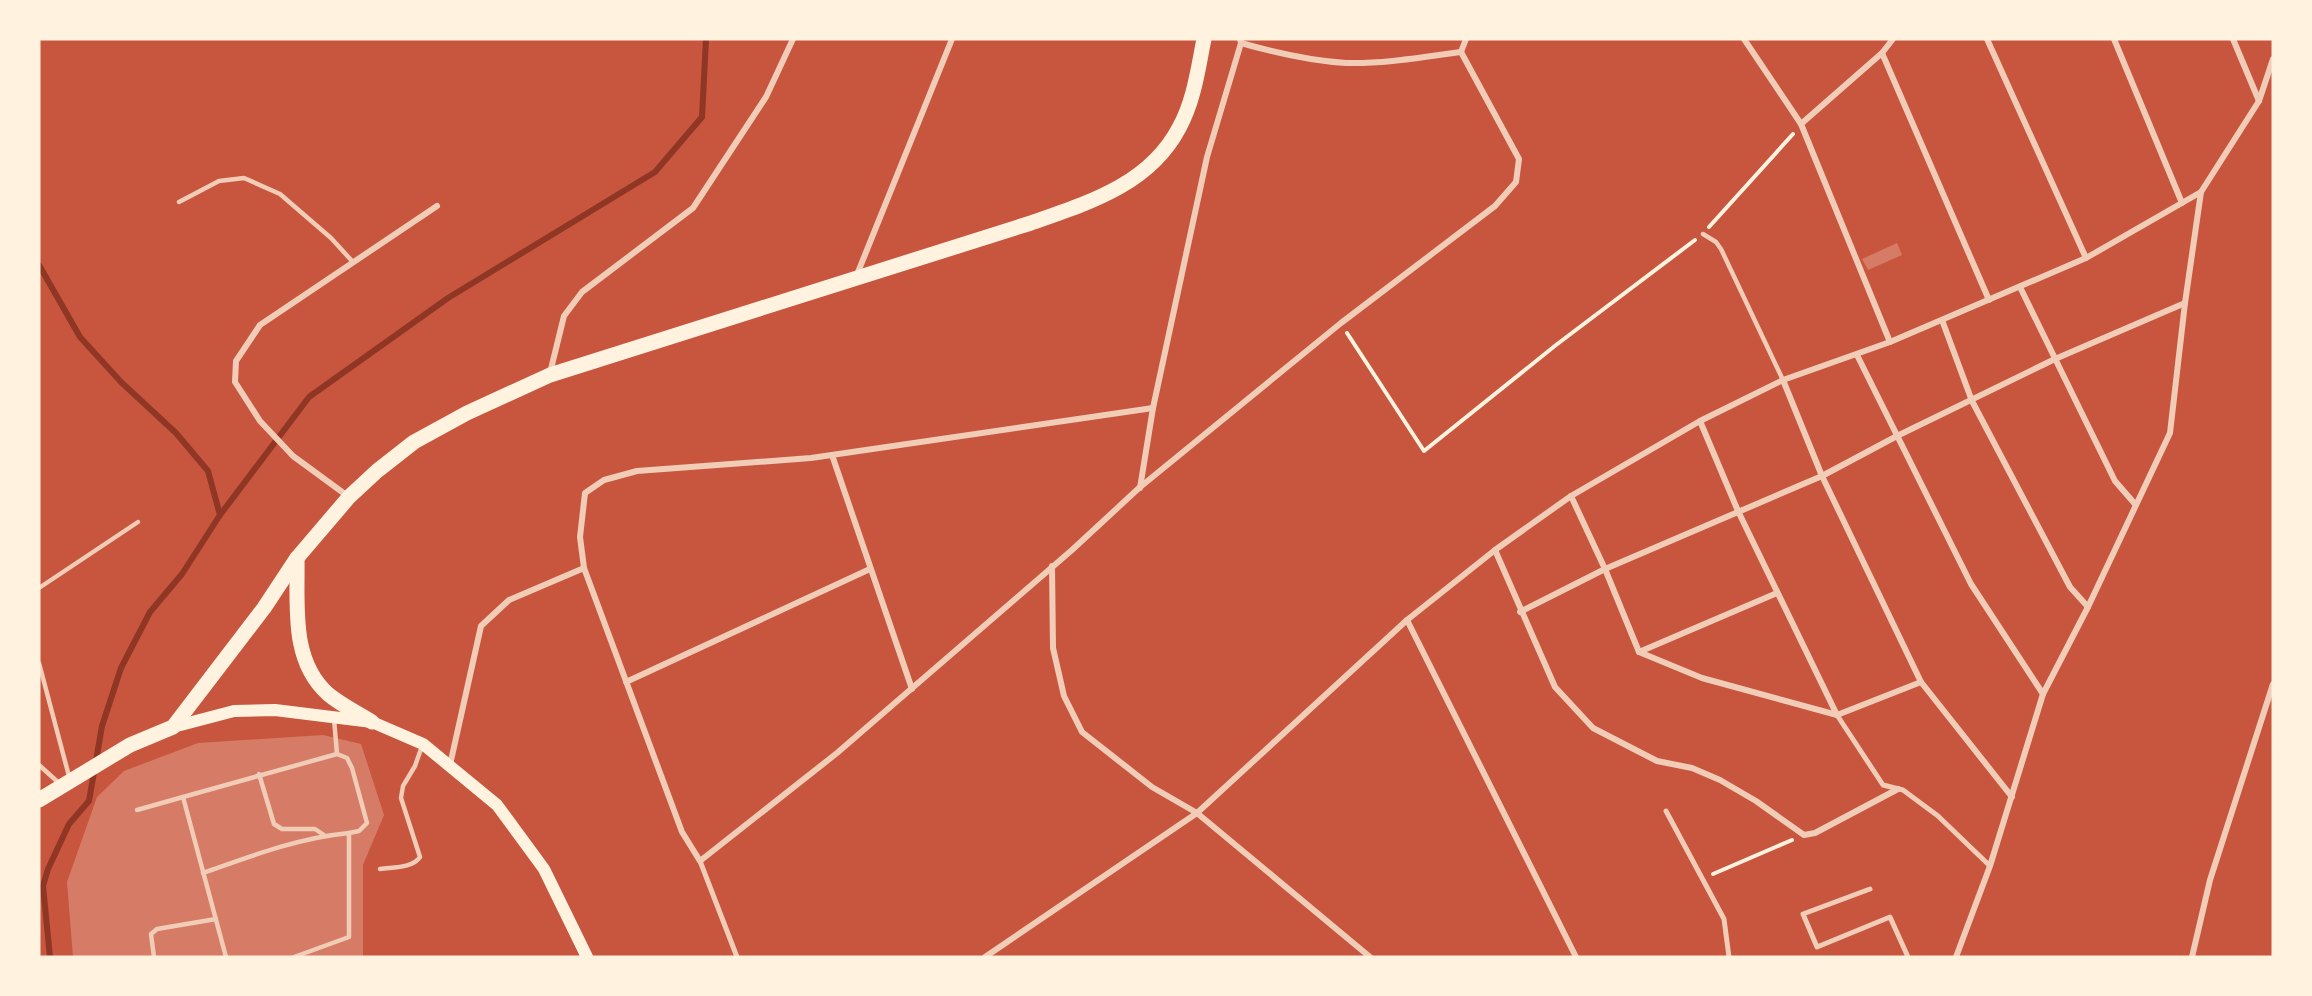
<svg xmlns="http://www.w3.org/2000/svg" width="2312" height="996" font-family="Jost,sans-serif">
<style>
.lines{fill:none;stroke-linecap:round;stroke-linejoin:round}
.stream{stroke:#8f3625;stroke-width:6}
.building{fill:#d67c66}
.path{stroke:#fff3e0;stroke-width:4}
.service{stroke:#f1ccb7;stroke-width:4.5}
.pedestrian{stroke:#f1ccb7;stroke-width:5}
.minor{stroke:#f1ccb7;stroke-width:6}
.secondary{stroke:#fff3e0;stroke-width:12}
.primary{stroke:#fff3e0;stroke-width:15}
</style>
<rect width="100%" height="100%" fill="#c8553d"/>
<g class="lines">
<g class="stream">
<polyline points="39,265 80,337 121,382 176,433 208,471 220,515"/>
<polyline points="50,957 43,886 48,869 69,824 89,801 102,726 121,668 150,612 182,574 220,515 309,397 448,298 655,172 702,117 706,39"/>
</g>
</g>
<g class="building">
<polygon points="1897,243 1902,255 1868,270 1862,259"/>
<polygon points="323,735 361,744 384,815 363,865 363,957 73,957 67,882 97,797 124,771 198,743"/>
</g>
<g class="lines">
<g class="path">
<polyline points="1709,227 1793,134"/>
<polyline points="1347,333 1424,451 1556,345 1695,240"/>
<polyline points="1713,874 1792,840"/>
</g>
<g class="service">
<polyline points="179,202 219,181 244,178 280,194 331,238 352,261"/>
<polyline points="1703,234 1716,242 1721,249 1783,380"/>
<polyline points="39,588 138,522"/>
<polyline points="39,663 70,780"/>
<polyline points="334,719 337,754"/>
<polyline points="39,765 60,784"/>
<polyline points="259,774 274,824 282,829 315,829 324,835"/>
<polyline points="137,810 183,797"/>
<path d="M380,869C393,867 413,868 420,857L401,798L403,786L415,766L422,746"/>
<path d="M203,873C251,856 298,838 349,833"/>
<polyline points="154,957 151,934 157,929 216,919"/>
<polyline points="226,957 183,797 337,754 347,758 352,768 367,823 359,831 349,833 349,937 294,957"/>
</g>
<g class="pedestrian">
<polyline points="1837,715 1883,785 1903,790 1938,816 1990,866"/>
<polyline points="1666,811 1724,919 1729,957"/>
<polyline points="700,861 737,957"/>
<polyline points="1870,889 1803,914 1817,947 1890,917 1908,957"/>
</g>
<g class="minor">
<path d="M1240,39L1241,43C1276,53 1310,61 1346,63C1384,64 1423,57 1461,52L1466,39"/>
<polyline points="1744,39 1801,124 1890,342"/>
<polyline points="1987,39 2086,258"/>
<polyline points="2114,39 2182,203"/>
<polyline points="2233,39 2259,101"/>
<polyline points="1882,53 1989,300"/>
<polyline points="1801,124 1882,53 1893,39"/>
<polyline points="856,277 952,39"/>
<polyline points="2020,287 2115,481 2135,504"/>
<polyline points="1942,320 1972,401 2070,587 2088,607"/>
<polyline points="1857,355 1971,584 2043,694"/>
<polyline points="550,373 564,316 582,292 693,208 766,97 793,39"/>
<polyline points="1783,380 1822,476 1921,682 2012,797"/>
<polyline points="1153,408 811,458 637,471 604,480 585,493 580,537 584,568 682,832 700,861 837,753 1072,550 1139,488 1341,323 1495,206 1516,182 1519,159 1461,52"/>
<polyline points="1700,421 1738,511 1837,715"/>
<polyline points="832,455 912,689"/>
<polyline points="1140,488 1153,408 1207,157 1241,43"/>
<polyline points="1571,496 1605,569 1639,652 1702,678 1837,715 1921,682"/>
<polyline points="349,497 293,456 260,421 235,382 236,361 260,325 437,206"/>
<polyline points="1495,550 1555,687 1593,728 1657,761 1692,768 1720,780 1756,801 1804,835 1815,833 1898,789"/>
<polyline points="1052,566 1053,648 1064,696 1082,732 1152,787 1197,813 1370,957"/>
<polyline points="1520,612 1605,569 1822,476 1897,436 2055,359 2185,303"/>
<polyline points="1407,620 1576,957"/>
<polyline points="1639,652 1777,593"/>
<polyline points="626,682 870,569"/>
<polyline points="450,765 481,626 509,600 584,568"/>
<polyline points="985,957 1197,813 1407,620 1495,550 1571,496 1700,421 1783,380 1890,342 2086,258 2201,192 2259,101 2273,59"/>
<polyline points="1956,957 1990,866 2043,694 2088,607 2170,433 2185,303 2201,192"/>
<polyline points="2192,957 2210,880 2273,684"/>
</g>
<polyline class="secondary" points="173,727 234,711 275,710 372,722 423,744 497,805 544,869 587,957"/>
<g class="primary">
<path d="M297,558C298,605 290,660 328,694C341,705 358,713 372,722"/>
<path d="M39,800L130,745L173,727L264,608L297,558L349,497L377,471L414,442L467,413L550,375L1031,223C1088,203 1149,185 1179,128C1194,101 1198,69 1204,39"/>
</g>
</g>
<rect width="2312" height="996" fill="none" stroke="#fff3e0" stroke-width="81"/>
</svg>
